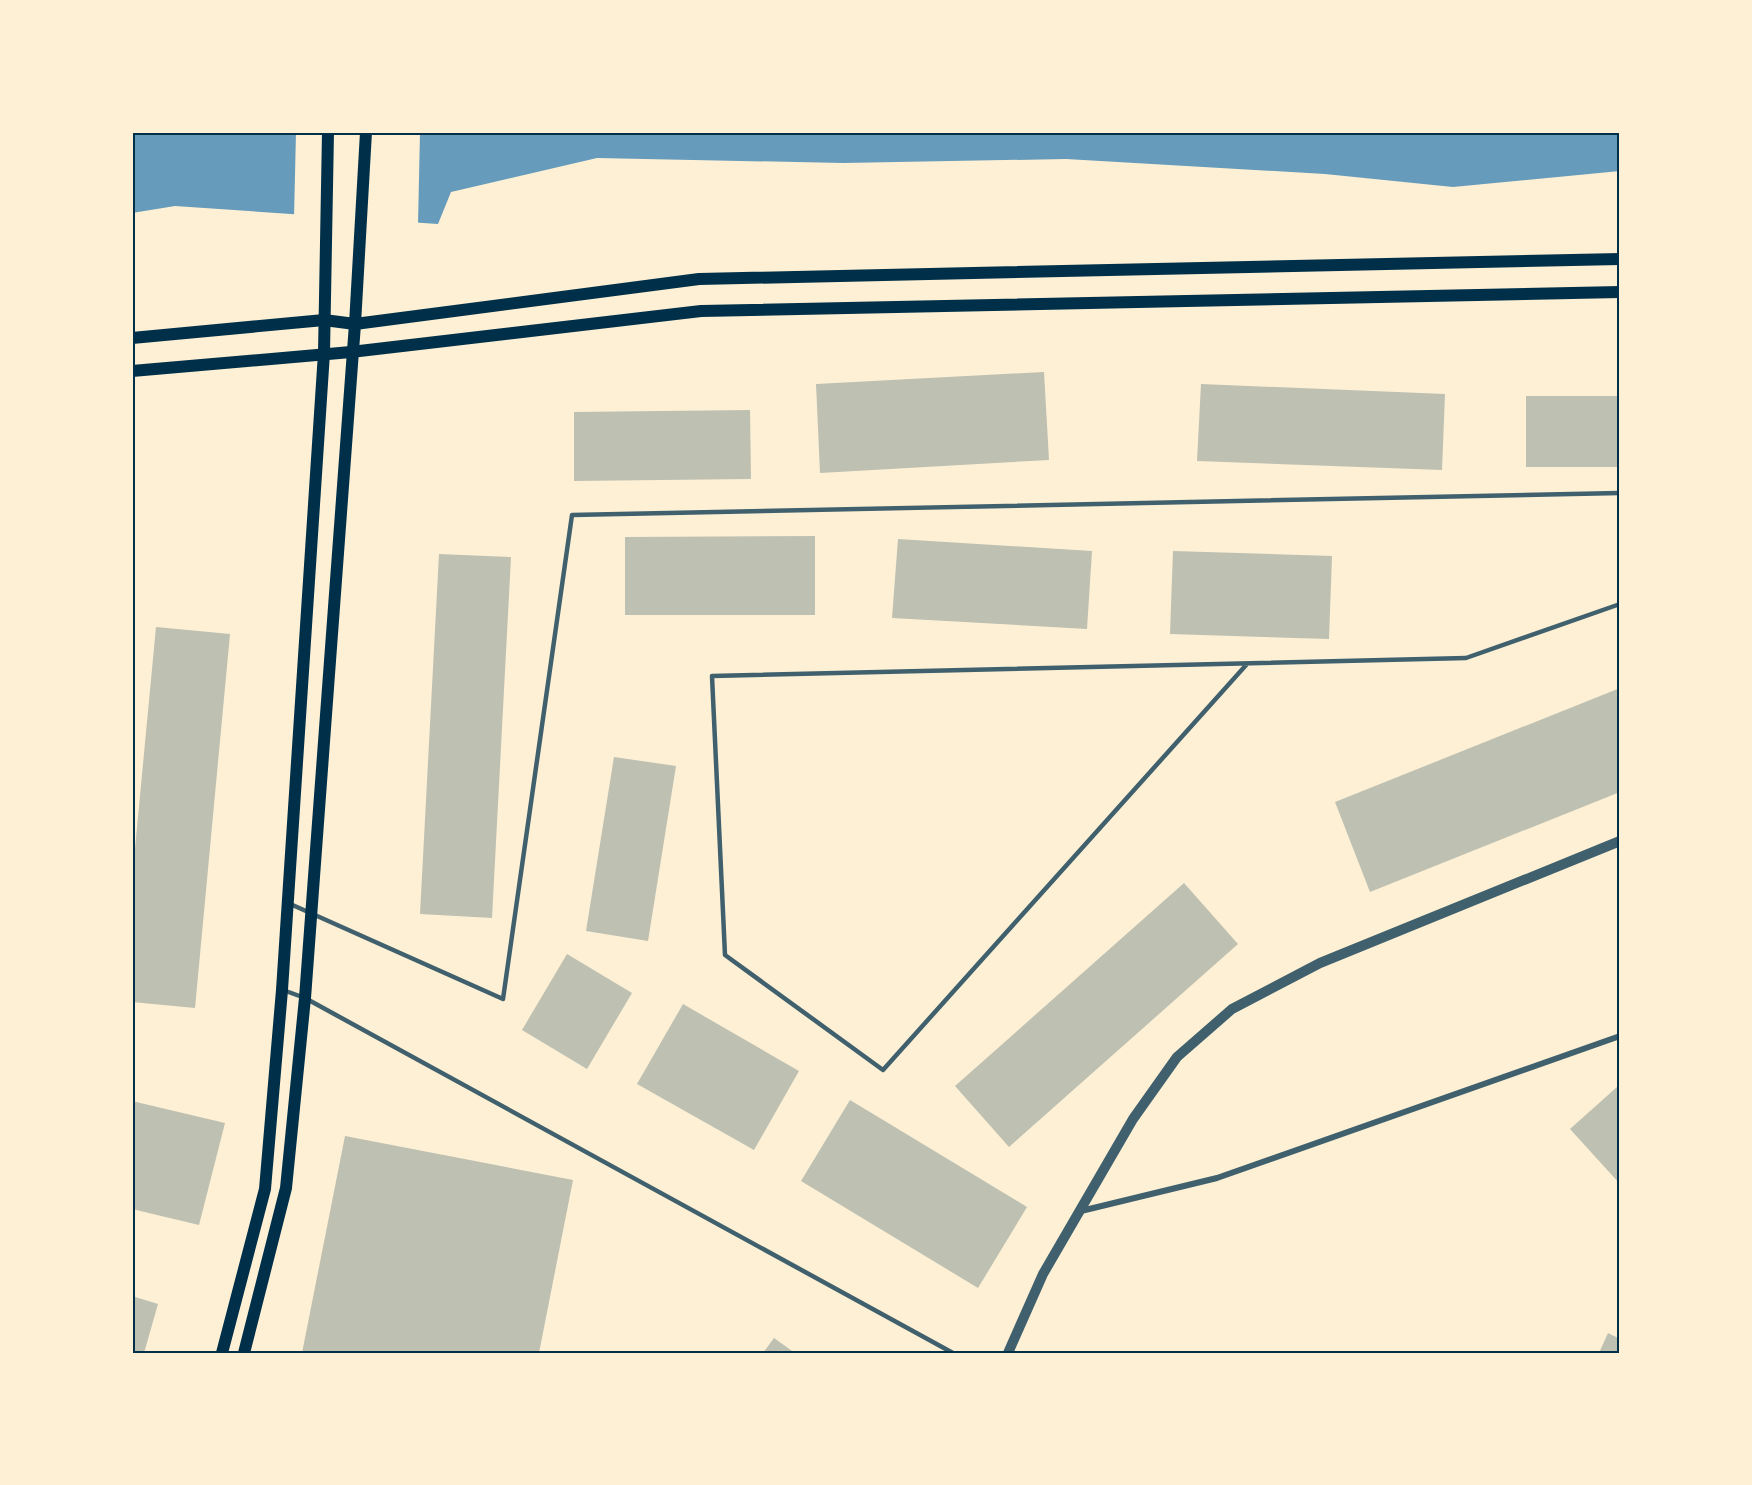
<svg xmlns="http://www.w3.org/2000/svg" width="1752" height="1485" font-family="Inter,sans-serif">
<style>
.water{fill:#669bbc}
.pier{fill:#fdf0d5}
.building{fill:#bec0b2}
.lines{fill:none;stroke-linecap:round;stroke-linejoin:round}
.service{stroke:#3f606c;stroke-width:4.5}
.minor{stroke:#3f606c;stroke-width:6}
.tertiary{stroke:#3f606c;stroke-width:10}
.secondary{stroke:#003049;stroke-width:12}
.neatline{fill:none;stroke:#003049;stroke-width:2}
</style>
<rect width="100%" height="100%" fill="#fdf0d5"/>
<polygon class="water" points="132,132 1620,132 1620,171 1453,187 1325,174 1066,159 843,163 597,158 451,192 438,224 175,206 132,213"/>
<polygon class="pier" points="296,132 420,132 418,225 294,217"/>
<g class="building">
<polygon points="1044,372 1049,460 820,473 816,384"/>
<polygon points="1201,384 1445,394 1442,470 1197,461"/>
<rect x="1526" y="396" width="94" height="71"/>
<polygon points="750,410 751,479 574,481 574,412"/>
<polygon points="815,536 815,615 625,615 625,537"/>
<polygon points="898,539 1092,551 1087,629 892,618"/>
<polygon points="1173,551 1332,556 1329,639 1170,634"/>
<polygon points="439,554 511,557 492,918 420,914"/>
<polygon points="156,627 230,634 195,1008 132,1002 132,880"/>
<polygon points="1620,688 1620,792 1370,892 1335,802"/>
<polygon points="614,757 676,766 648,941 586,931"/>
<polygon points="1184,883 1238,944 1009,1147 955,1086"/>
<polygon points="567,954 632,993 587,1069 522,1030"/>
<polygon points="683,1004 799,1071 754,1150 637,1084"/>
<polygon points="1617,1087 1620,1091 1620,1184 1570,1129"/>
<polygon points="850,1100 1027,1207 978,1288 801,1181"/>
<polygon points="132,1101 225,1123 199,1225 132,1209"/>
<polygon points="345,1136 573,1180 539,1353 302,1353"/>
<polygon points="132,1296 158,1304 144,1353 132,1353"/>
<polygon points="1608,1333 1620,1339 1620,1353 1599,1353"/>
<polygon points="774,1338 795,1353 763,1353"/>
</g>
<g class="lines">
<g class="service">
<polyline points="1247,664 883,1070 725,955 712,676 1466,658 1620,604"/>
<polyline points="288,903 503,999 572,515 1620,493"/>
<polyline points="283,990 305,998 953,1353"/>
</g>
<polyline class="minor" points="1081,1211 1217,1178 1620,1036"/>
<polyline class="tertiary" points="1008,1353 1043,1274 1133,1119 1177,1057 1232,1009 1320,963 1620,841"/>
<g class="secondary">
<polyline points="132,338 324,320 355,324 699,279 1620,259"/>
<polyline points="132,371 351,352 701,311 1620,292"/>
<polyline points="222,1353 265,1189 282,990 324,353 328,132"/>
<polyline points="244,1353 286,1188 305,998 355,324 366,132"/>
</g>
</g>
<rect width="1752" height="1485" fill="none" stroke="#fdf0d5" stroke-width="267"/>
<rect x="134" y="134" width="1484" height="1218" class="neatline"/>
</svg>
